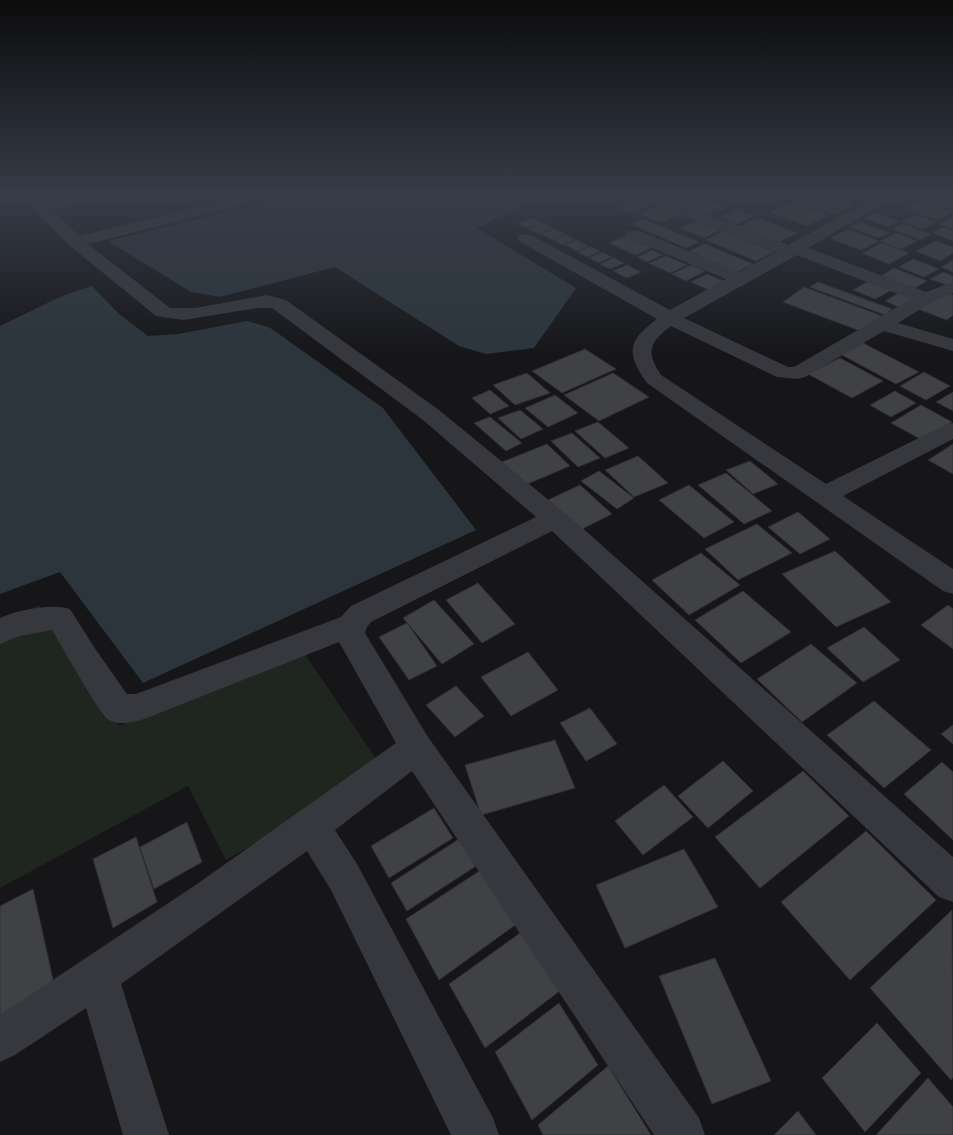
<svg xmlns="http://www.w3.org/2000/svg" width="953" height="1135" font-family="Rubik,sans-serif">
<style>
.green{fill:#1e261f}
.water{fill:#2c353c}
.building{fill:#404145;stroke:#303034}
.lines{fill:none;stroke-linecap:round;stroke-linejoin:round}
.minor{fill:#37383d;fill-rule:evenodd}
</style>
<rect width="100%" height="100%" fill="#161618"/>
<polygon class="green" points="39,605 119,726 302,650 383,769 226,860 188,786 0,888 0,623"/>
<g class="water">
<polygon points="289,196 542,196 477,228 576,288 534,348 486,354 459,346 335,267 220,297 191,292 108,241"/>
<polygon points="92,286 119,314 148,336 178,334 247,321 269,327 383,408 476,530 143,683 60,572 0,594 0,326 64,295"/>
</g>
<g class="building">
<polygon points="611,196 621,201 610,205 599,201"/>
<polygon points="695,196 709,200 691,208 679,203"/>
<polygon points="795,196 830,196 854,205 835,215 790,199"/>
<polygon points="835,196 863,196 852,202"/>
<polygon points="637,198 652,205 632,213 616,207"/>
<polygon points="709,201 725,207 710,214 694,208"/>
<polygon points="921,201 953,212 938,220 906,209"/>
<polygon points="792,202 829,215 807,226 770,212"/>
<polygon points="661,205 683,213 661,223 639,214"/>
<polygon points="737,209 754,216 736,224 720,217"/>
<polygon points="876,213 899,221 888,227 865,218"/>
<polygon points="916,215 937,222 923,229 902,222"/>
<polygon points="953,216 953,229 939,224"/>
<polygon points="532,218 542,223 527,228 518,224"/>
<polygon points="757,218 798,233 779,242 738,227"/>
<polygon points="644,219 699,242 686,248 631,224"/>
<polygon points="697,221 721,230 704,238 680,228"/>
<polygon points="860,222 890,233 878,238 849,227"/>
<polygon points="543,223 553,228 539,234 528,229"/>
<polygon points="902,224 931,234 921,240 892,229"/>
<polygon points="943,227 953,231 953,241 932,233"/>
<polygon points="554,229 566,234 553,240 541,234"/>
<polygon points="849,229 879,241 861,250 830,238"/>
<polygon points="723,231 774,252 756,261 706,240"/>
<polygon points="897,233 917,241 901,249 880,241"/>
<polygon points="566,235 575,239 562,245 554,240"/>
<polygon points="625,236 651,248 635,255 609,243"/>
<polygon points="577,240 588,246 577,251 565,245"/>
<polygon points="936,241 953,247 953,253 940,261 916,251"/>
<polygon points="882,243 909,253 889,264 862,253"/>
<polygon points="705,244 753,264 737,272 689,251"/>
<polygon points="590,247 600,251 588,257 577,252"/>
<polygon points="652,250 663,255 647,262 637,257"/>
<polygon points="602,252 612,257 599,263 589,258"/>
<polygon points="666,256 687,265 670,273 649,263"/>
<polygon points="614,258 624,263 610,269 600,264"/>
<polygon points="913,259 939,269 924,277 899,267"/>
<polygon points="953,260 953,272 941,267"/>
<polygon points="627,265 641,272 627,278 613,271"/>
<polygon points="691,265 705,271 686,281 672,274"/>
<polygon points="894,268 927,281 913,289 881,276"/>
<polygon points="943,272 953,276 953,285 950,286 930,279"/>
<polygon points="707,274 726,282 709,290 691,282"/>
<polygon points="873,279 895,288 875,299 853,290"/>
<polygon points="818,282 892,309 885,315 810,287"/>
<polygon points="804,287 882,316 863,332 783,302"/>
<polygon points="904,290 920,297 901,308 885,301"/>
<polygon points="942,291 953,295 953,315 947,320 918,309"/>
<polygon points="863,343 919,372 896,384 840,354"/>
<polygon points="585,349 616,369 562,393 532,371"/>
<polygon points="840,358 883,381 852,398 808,374"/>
<polygon points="924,372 950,386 926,400 900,386"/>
<polygon points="527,373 550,393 515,405 493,385"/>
<polygon points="613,373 649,397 599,421 564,395"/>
<polygon points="490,390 509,406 490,414 472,398"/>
<polygon points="895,391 916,403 891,417 870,405"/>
<polygon points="953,392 953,411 936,402"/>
<polygon points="555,395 578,413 548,427 525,408"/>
<polygon points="921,405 952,422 922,440 891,423"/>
<polygon points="520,410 543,429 521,439 498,418"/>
<polygon points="490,417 522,443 506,451 474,423"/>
<polygon points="598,422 629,448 605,458 575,431"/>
<polygon points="572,433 600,458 578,467 551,441"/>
<polygon points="547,444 570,466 525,485 502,462"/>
<polygon points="953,444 953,474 928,460"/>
<polygon points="638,456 668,483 634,497 605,470"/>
<polygon points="750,461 778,484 753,494 726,470"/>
<polygon points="599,471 634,498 617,509 581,481"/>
<polygon points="726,473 772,511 744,524 698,485"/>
<polygon points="580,485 612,514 580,530 548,500"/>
<polygon points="689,485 734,522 704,538 659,500"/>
<polygon points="798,512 830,539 800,554 768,527"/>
<polygon points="757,524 792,553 738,580 705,549"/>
<polygon points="835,551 891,602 836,627 782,574"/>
<polygon points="701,553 740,585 689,615 652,580"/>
<polygon points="478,583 515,624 482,643 446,600"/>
<polygon points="743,591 791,632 741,663 695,620"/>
<polygon points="434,600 474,644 442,664 403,618"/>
<polygon points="948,605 953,609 953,649 921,625"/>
<polygon points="407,623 437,666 409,680 379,637"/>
<polygon points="864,627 900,660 863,682 827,648"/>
<polygon points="811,644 857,683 802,722 757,679"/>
<polygon points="528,652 558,690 511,716 481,677"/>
<polygon points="456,686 484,716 455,737 426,705"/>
<polygon points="874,701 931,750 884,788 827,735"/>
<polygon points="590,708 617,744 586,761 560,723"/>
<polygon points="953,725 953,744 941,734"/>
<polygon points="555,740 575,788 481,815 465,765"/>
<polygon points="723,761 753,791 708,828 678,796"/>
<polygon points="942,762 953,772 953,840 904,794"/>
<polygon points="803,771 849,816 760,888 715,837"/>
<polygon points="664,785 693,817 643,855 615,821"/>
<polygon points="434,808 453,838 389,878 371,846"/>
<polygon points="187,822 202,862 154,889 140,847"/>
<polygon points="866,831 936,900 850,980 781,902"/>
<polygon points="136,837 157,902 113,928 93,859"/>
<polygon points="459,839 476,866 407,911 391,883"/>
<polygon points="684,849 718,907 625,948 596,885"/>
<polygon points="484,868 518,923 439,980 406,919"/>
<polygon points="33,889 54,984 0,1016 0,906"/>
<polygon points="952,910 953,1077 951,1080 870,988"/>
<polygon points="523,931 561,990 485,1048 449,984"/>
<polygon points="715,958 771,1081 712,1104 659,976"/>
<polygon points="559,1003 598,1065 532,1120 495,1052"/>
<polygon points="877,1023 921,1073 865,1132 822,1078"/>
<polygon points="608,1066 651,1135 543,1135 538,1125"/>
<polygon points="928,1078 953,1107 953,1135 876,1135"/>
<polygon points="798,1111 816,1135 774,1135"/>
</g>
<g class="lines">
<g class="minor">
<path d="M25,196H40L45,203L76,196H106L104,199L52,210L79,236L242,196H269L267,199L88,244L170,308H195L267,295L286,300L439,410L579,525L953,857V902L939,897L552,531L371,622L367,627L365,633L428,737L699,1118L705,1135H654L412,771L335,830L357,864L493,1118L499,1135H451L331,890L307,851L121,984L169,1135H123L86,1008L15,1055L0,1062V1015L197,884L396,743L339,642L147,718C136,722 121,726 109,720C99,714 61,644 52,630L20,636L0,644V618C17,610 53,603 70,609L96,650L127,694H136L341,617L351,606L536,517L423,420L272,308H258L183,320L156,316L69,245L36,212Z"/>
<path d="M640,196H661L788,245L877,196H896L808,248L926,292L953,282V293L932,302L898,323L953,339V351L884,331L805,377L798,379L777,377L671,326C650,342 645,351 661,375L826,484L945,425L953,423V439L843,496L953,569V594L943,591L647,383C626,353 627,341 657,319L519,241L517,238L519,235H531L670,310L726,279L627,237L625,234L627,231H639L739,272L776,252L642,199ZM797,255L911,299L794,367H788L684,318Z"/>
<polygon points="919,196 941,196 953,201 953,211 921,199"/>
</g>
</g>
<linearGradient id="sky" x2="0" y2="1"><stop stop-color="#0c0c0d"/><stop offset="0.55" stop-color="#363c48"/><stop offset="1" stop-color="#363c48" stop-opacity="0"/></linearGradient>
<rect width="953" height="355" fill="url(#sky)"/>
</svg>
